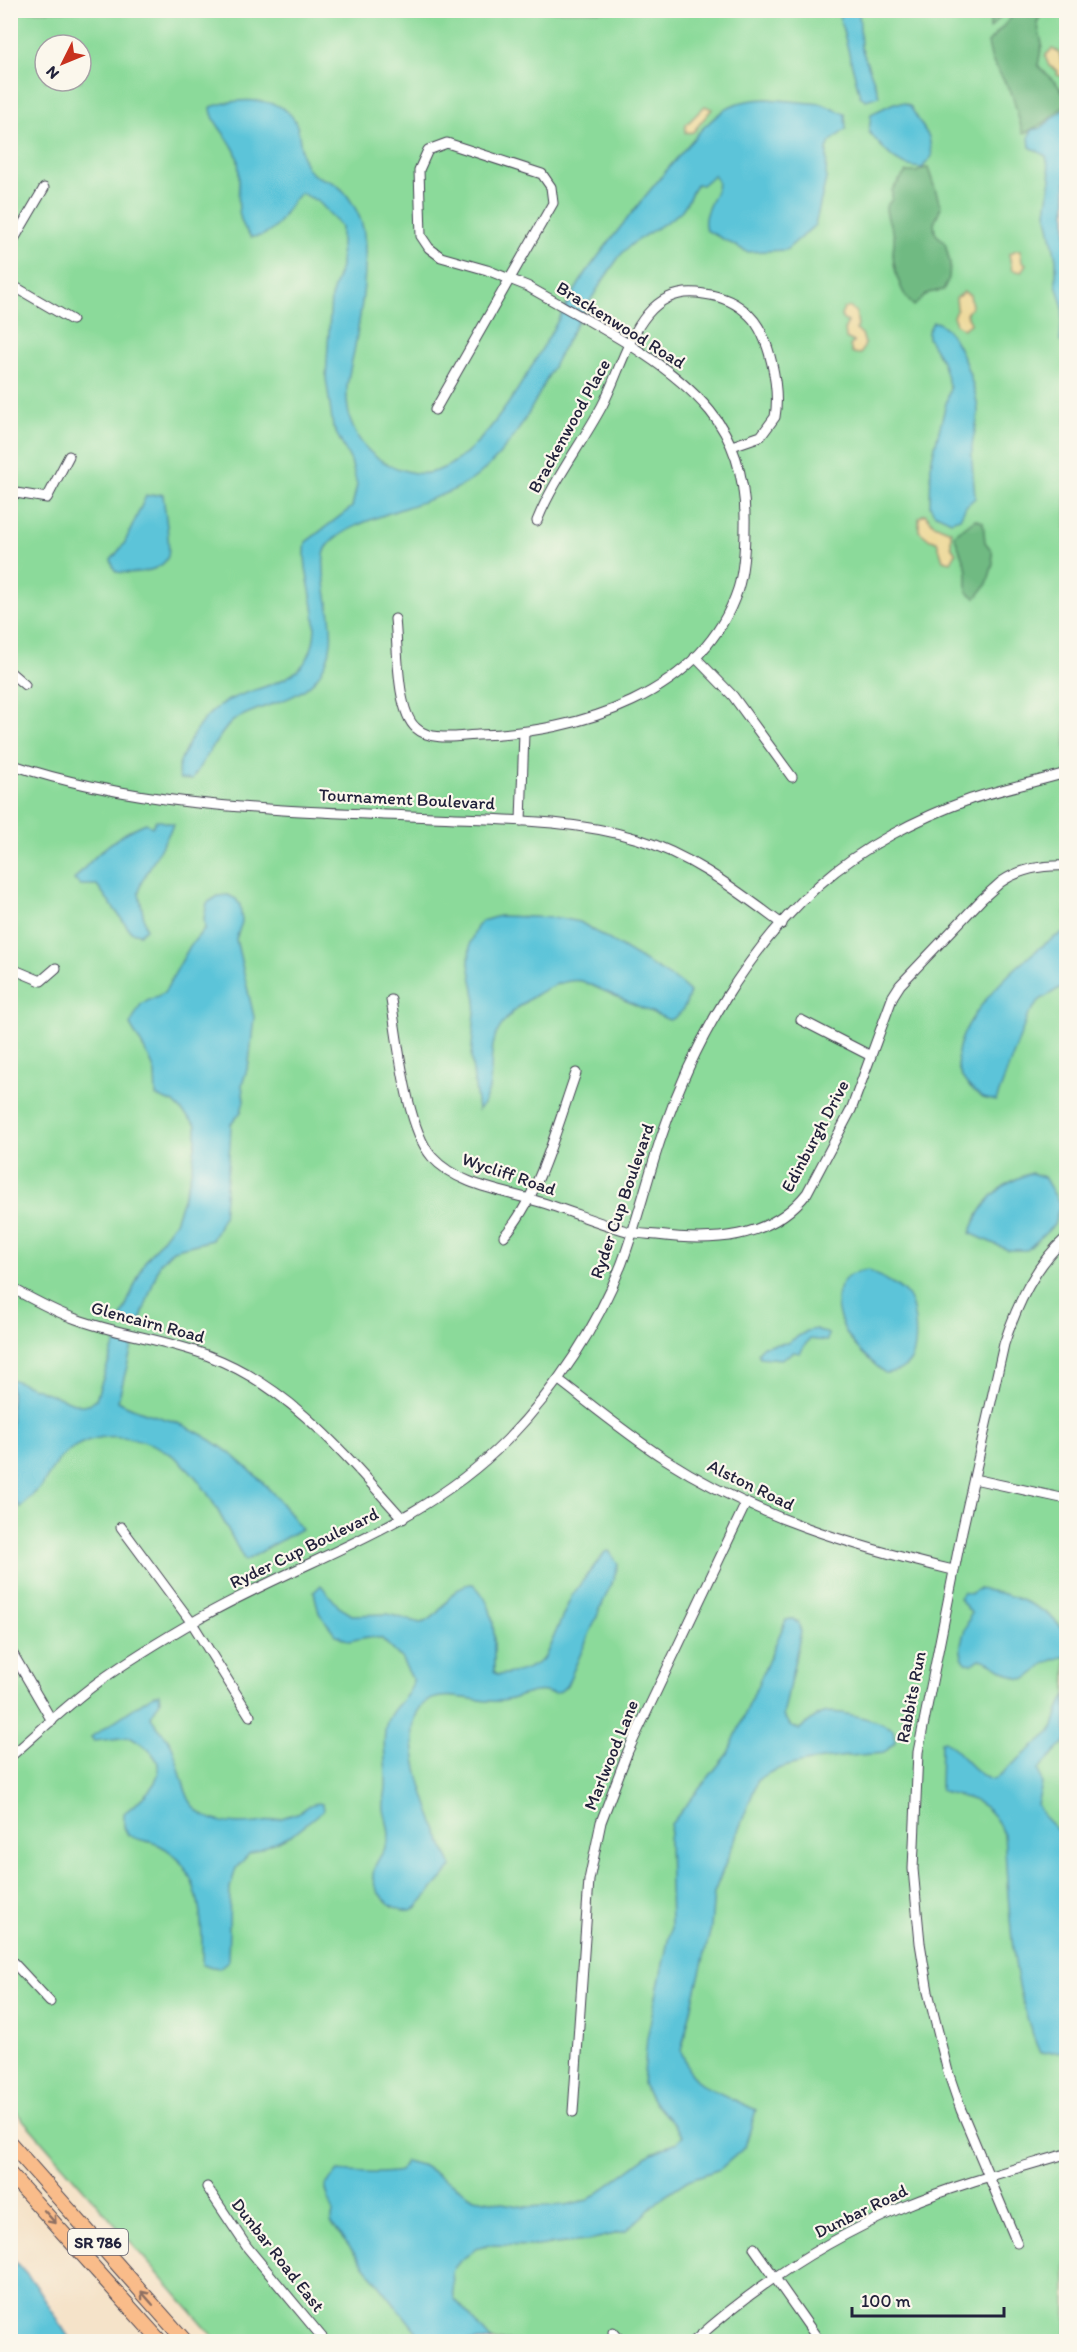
<svg xmlns="http://www.w3.org/2000/svg" width="1077" height="2352" font-family="Itim,sans-serif">
<style>
.green{fill:#8bda9a;stroke:#567e6a;stroke-width:1.5;fill-rule:evenodd}
.forest{fill:#70ba82;stroke:#496e5e;stroke-width:1.5}
.sand{fill:#eeda9e;stroke:#887e6c;stroke-width:1.5}
.water{fill:#5cc4d9;stroke:#3f738a;stroke-width:1.5}
.lines{fill:none;stroke-linecap:round;stroke-linejoin:round}
.minor-casing{stroke:#423f50;stroke-width:11}
.primary-casing{stroke:#423f50;stroke-width:16}
.minor{stroke:#fff;stroke-width:9}
.primary{stroke:#f9bc8a;stroke-width:14}
.oneway{stroke:#8e6f62}
.labels{text-anchor:middle;stroke-width:4.5;stroke-linejoin:round;paint-order:stroke}
.shield{fill:#fbf7ec;stroke:#636270;stroke-width:1.5}
.shield-label{font-size:16px;font-weight:bold;fill:#22223b}
.street-label{font-size:18px;fill:#22223b;stroke:#fbf7ec}
</style>
<rect width="100%" height="100%" fill="#fbf7ec"/>
<filter id="ink" filterUnits="userSpaceOnUse"><feTurbulence type="fractalNoise" baseFrequency=".0167" numOctaves="2"/><feDisplacementMap in="SourceGraphic" scale="12" xChannelSelector="R" yChannelSelector="G"/><feConvolveMatrix kernelMatrix="1 2 1 2 8 2 1 2 1" color-interpolation-filters="sRGB"/></filter>
<filter id="wash" filterUnits="userSpaceOnUse"><feTurbulence type="fractalNoise" baseFrequency=".008" numOctaves="4" result="noise"/><feDisplacementMap in="SourceGraphic" scale="24" xChannelSelector="R" yChannelSelector="G"/><feGaussianBlur stdDeviation="1.35" result="paint"/><feColorMatrix in="noise" values="0 0 0 0 0 0 0 0 0 0 0 0 0 0 0 0 0 1.4 0 .05"/><feComposite in="paint" operator="in"/></filter>
<g filter="url(#wash)">
<rect width="100%" height="100%" fill="#f5e3c9"/>
<path class="green" d="M10,11H1066V2341H217L11,2106ZM45,45H81V81H45Z"/>
<g class="forest">
<polygon points="990,11 1006,11 990,28"/>
<path d="M1017,11H1044L1037,22L1042,44L1038,65C1047,77 1067,88 1066,104L1044,123L1023,134L1012,94L992,61L988,43Z"/>
<path d="M925,168H928L941,207L934,223L935,233L945,243L950,263L949,278L943,290L928,293L914,306C901,296 894,270 893,254C893,248 895,240 894,235C891,225 886,218 886,207L892,199V190L906,172H916Z"/>
<polygon points="975,519 983,522 985,542 992,551 993,564 987,584 976,598 967,592 967,570 954,535"/>
</g>
<g class="sand">
<polygon points="1052,49 1059,52 1062,64 1066,62 1066,77 1057,75 1058,71 1049,66 1045,56"/>
<polygon points="705,106 712,109 693,132 685,133 686,125"/>
<polygon points="1016,250 1020,250 1022,261 1026,264 1021,272 1012,270 1009,254"/>
<polygon points="964,292 970,295 972,306 966,314 971,323 963,329 956,324 953,316 957,309 956,298"/>
<polygon points="849,307 856,312 858,326 856,330 862,334 865,344 861,354 852,353 850,346 854,342 846,338 845,328 848,322 843,320 841,315 844,308"/>
<polygon points="925,514 934,524 951,531 951,546 956,553 951,562 943,560 937,541 930,540 919,531 919,517"/>
</g>
<g class="water">
<polygon points="838,11 859,11 861,47 878,92 879,96 866,100 860,96"/>
<path d="M767,99L822,104L845,114L846,129L830,142L827,149L826,179L815,225L786,250L747,252L706,230C700,214 716,198 718,183L714,175L702,185L697,184C691,192 688,203 681,211C661,230 633,236 617,260C595,290 576,324 558,357C536,400 516,445 477,476C442,505 349,515 327,547C322,555 324,564 324,573C327,613 344,647 314,681C293,704 258,704 233,721C225,726 198,769 192,780L180,779C175,769 181,759 186,749C195,729 206,713 227,701C250,688 292,685 307,659C328,621 300,581 306,542L352,507L357,485L351,461L333,427L326,378L331,297L341,267V226L318,201L301,193C281,208 282,237 251,237C229,213 244,184 237,156C232,139 211,124 211,107C236,98 286,94 297,126C301,138 299,152 305,164C311,177 320,177 332,182C348,190 362,217 364,234C368,269 362,306 356,340C354,356 348,373 347,388C345,433 368,462 410,472C483,491 554,316 588,270C623,222 662,175 701,130C725,107 733,100 767,99Z"/>
<path d="M894,103H904L910,106L929,137L932,156L922,168C895,167 885,150 869,132L871,114Z"/>
<polygon points="1066,107 1066,345 1060,341 1063,308 1056,284 1056,259 1046,212 1051,179 1046,156 1030,147 1029,136 1032,130 1041,128"/>
<path d="M933,322C956,321 979,395 978,414C977,425 973,436 972,447C971,464 974,481 975,498L966,506L960,518L951,521L934,513L930,506L931,462L950,388L942,361L928,338V332Z"/>
<path d="M163,494C164,509 171,543 168,556C162,573 132,574 117,572L114,569L111,560L124,544L146,496Z"/>
<path d="M156,820L174,824L141,883L139,893L146,929L140,934L131,932L97,885H81L74,880C94,855 116,835 146,823L152,827Z"/>
<polygon points="228,895 236,899 240,905 242,922 236,939 254,1017 249,1063 242,1085 244,1101 241,1112 231,1124 230,1145 223,1217 212,1240 173,1250 160,1263 139,1324 120,1320 144,1263 175,1222 190,1178 196,1140 196,1125 174,1103 156,1096 155,1073 150,1059 130,1025 141,1004 164,993 190,946 205,928 204,918 207,903 218,896"/>
<path d="M499,916L560,918L580,922L679,982L690,992C686,1005 682,1016 669,1020L582,981C555,977 511,1007 498,1031C485,1054 499,1089 478,1110L471,1057L476,1001L469,964L470,943L477,927L482,921Z"/>
<path d="M1062,933L1066,934V984L1040,1000L1028,1015L996,1101L982,1098C973,1091 962,1081 959,1070C945,1026 1027,952 1062,933Z"/>
<path d="M1031,1173L1044,1177L1060,1204L1054,1225L1027,1250H1008L970,1233C983,1201 998,1184 1031,1173Z"/>
<path d="M869,1270C881,1279 895,1282 905,1293C917,1305 919,1348 910,1361C903,1371 895,1372 885,1373C874,1364 863,1355 854,1344C833,1318 825,1273 869,1270Z"/>
<polygon points="816,1329 828,1334 827,1341 809,1339 800,1353 794,1352 781,1359 760,1357 758,1353 763,1346 787,1343 807,1331"/>
<path d="M115,1343L132,1347L118,1401C136,1412 155,1415 175,1422C225,1441 271,1485 301,1529L245,1561C213,1505 195,1446 123,1437C103,1435 83,1440 67,1452C56,1460 50,1474 42,1485C35,1493 27,1501 20,1508L11,1494V1379L79,1405H88L96,1399Z"/>
<path d="M609,1551L618,1564L615,1575L567,1685C553,1701 551,1689 535,1692C522,1694 511,1701 499,1701C477,1703 452,1691 430,1700C386,1719 439,1837 452,1867L416,1908C398,1917 376,1896 373,1879C371,1863 388,1851 389,1836C389,1827 385,1817 384,1809C383,1801 386,1794 386,1786C387,1766 381,1742 387,1722C392,1705 411,1698 413,1680L401,1658L381,1638L367,1637L349,1641L336,1635L319,1613L314,1592L321,1585L339,1607L352,1615L388,1614L420,1623C444,1619 449,1583 473,1584C500,1608 493,1640 494,1672L498,1675C515,1673 532,1670 545,1657L572,1595L605,1552Z"/>
<path d="M978,1589C1006,1592 1055,1608 1066,1637C1068,1642 1067,1650 1066,1656C1059,1658 1050,1660 1044,1664C1035,1670 1032,1682 1018,1678C1004,1674 995,1662 980,1659L972,1664L966,1663C954,1649 966,1629 971,1613L959,1598L963,1592L970,1594Z"/>
<path d="M791,1619L798,1623L801,1631L783,1716L791,1726L799,1729C808,1724 815,1715 823,1713C838,1709 879,1721 893,1729L895,1742L884,1753C850,1756 783,1759 758,1780L714,1893L711,1928L681,2051L690,2073L700,2084L756,2110L745,2147L720,2169L688,2180L665,2195L626,2231L586,2241L536,2246L489,2245L476,2249L460,2261L452,2271L454,2298L492,2341H424L331,2223L333,2212L325,2186L338,2171C358,2173 382,2175 400,2171L405,2161L424,2166L474,2198L525,2207L565,2205L588,2200L652,2153L676,2143L683,2135L653,2101L643,2085L647,2038L671,1927L669,1840L671,1824L728,1753L786,1620Z"/>
<path d="M159,1694L160,1701L151,1716C155,1728 167,1734 172,1746C179,1763 181,1782 189,1799C206,1834 264,1825 294,1814C303,1811 314,1800 322,1804L323,1810L293,1834L249,1854L236,1868L230,1888L228,1961L219,1968L202,1965C203,1923 202,1866 159,1845C149,1840 137,1841 128,1835L124,1827V1813C157,1788 179,1764 131,1737L94,1741L91,1737L152,1696Z"/>
<path d="M1066,1695V1741L1039,1769L1042,1785L1037,1804L1044,1817L1066,1839V2051L1040,2053C1010,1986 1009,1906 1004,1834C997,1818 985,1803 967,1798C957,1795 948,1796 940,1789L941,1742L945,1741C962,1753 972,1772 991,1780L995,1779L1051,1732C1058,1719 1058,1707 1066,1695Z"/>
<polygon points="10,2256 35,2284 71,2341 11,2341"/>
</g>
</g>
<g filter="url(#ink)">
<g class="lines">
<g class="minor-casing">
<g id="minor">
<polyline points="10,246 44,188"/>
<polyline points="10,284 72,320"/>
<polyline points="10,492 47,498 69,456"/>
<path d="M537,521C553,481 581,445 602,406C626,361 638,282 704,294C721,296 737,303 749,315C770,335 780,389 775,417L761,436L732,446"/>
<path d="M395,619C398,645 396,711 416,728C431,742 459,736 478,735C578,733 703,695 738,589C744,569 745,546 745,526C746,483 737,444 710,411C665,357 587,321 527,286L487,270L441,257L429,248L421,236L419,170L428,150L447,143L542,174L551,187L553,203L435,410"/>
<polyline points="695,657 733,696 792,777"/>
<polyline points="10,672 25,685"/>
<path d="M10,764C146,810 290,810 432,817C500,820 572,819 638,839C693,856 737,891 782,924"/>
<polyline points="521,821 524,732"/>
<polyline points="10,968 41,981 56,968"/>
<path d="M391,1000C398,1041 406,1127 432,1157C458,1186 505,1191 540,1202C570,1211 600,1224 630,1232C639,1234 648,1234 657,1235C711,1242 770,1240 807,1193L851,1110L893,996L900,985L982,899L1001,882C1020,869 1044,865 1066,866"/>
<polyline points="801,1020 871,1056"/>
<path d="M504,1236C539,1198 558,1123 576,1073"/>
<path d="M10,1287C32,1299 53,1311 76,1319C119,1335 165,1339 209,1356C291,1387 346,1456 403,1519"/>
<path d="M559,1380C594,1407 628,1435 665,1459C754,1516 852,1546 953,1570"/>
<polyline points="974,1479 1066,1499"/>
<polyline points="121,1527 192,1623 250,1716"/>
<polyline points="10,1649 52,1721"/>
<path d="M10,1757C39,1732 67,1705 97,1683C130,1659 165,1638 200,1618C305,1558 419,1529 507,1440C556,1389 596,1329 622,1263C638,1220 648,1175 663,1132C694,1041 747,949 820,884C862,847 918,818 971,799C1002,789 1035,782 1066,773"/>
<polyline points="10,1959 50,2002"/>
<polyline points="573,2112 589,1880 601,1822 628,1751 746,1503"/>
<polyline points="207,2187 247,2247 326,2342"/>
<path d="M1017,2243L961,2110L948,2072L928,1992L920,1943L913,1869L918,1752L962,1531L1004,1344C1017,1305 1035,1265 1066,1238"/>
<polyline points="754,2248 820,2342"/>
<polyline points="613,2332 622,2342"/>
<path d="M693,2342C756,2285 828,2239 905,2206C957,2184 1012,2170 1066,2154"/>
</g>
</g>
<g class="primary-casing">
<g id="primary">
<polyline points="10,2143 186,2342"/>
<polyline points="10,2174 161,2342"/>
</g>
</g>
<use href="#minor" class="minor"/>
<use href="#primary" class="primary"/>
</g>
<defs><path id="oneway-shaft" d="M-6 0H5M1.5-3L5.5 0L1.5 3" fill="none" stroke-width="1.6" stroke-linecap="round" stroke-linejoin="round" transform="scale(1.5)"/></defs>
<g class="oneway">
<use href="#oneway-shaft" transform="translate(50 2217) rotate(48)"/>
<use href="#oneway-shaft" transform="translate(147 2298) rotate(-131)"/>
</g>
</g>
<g class="labels">
<rect class="shield" x="68" y="2229" width="60" height="26" rx="4.5"/>
<g class="shield-label">
<text x="98" y="2248">SR 786</text>
</g>
<g class="street-label">
<text transform="translate(621 325) rotate(32)" y="6">Brackenwood Road</text>
<text transform="translate(569 426) rotate(-61)" y="6">Brackenwood Place</text>
<text transform="translate(407 799) rotate(3)" y="6">Tournament Boulevard</text>
<text transform="translate(815 1136) rotate(-62)" y="6">Edinburgh Drive</text>
<text transform="translate(509 1174) rotate(19)" y="6">Wycliff Road</text>
<text transform="translate(622 1201) rotate(-71)" y="6">Ryder Cup Boulevard</text>
<text transform="translate(148 1322) rotate(15)" y="6">Glencairn Road</text>
<text transform="translate(751 1485) rotate(26)" y="6">Alston Road</text>
<text transform="translate(304 1548) rotate(-26)" y="6">Ryder Cup Boulevard</text>
<text transform="translate(911 1697) rotate(-79)" y="6">Rabbits Run</text>
<text transform="translate(611 1755) rotate(-68)" y="6">Marlwood Lane</text>
<text transform="translate(861 2211) rotate(-26)" y="6">Dunbar Road</text>
<text transform="translate(278 2255) rotate(52)" y="6">Dunbar Road East</text>
</g>
</g>
<rect width="1077" height="2352" fill="none" stroke="#fbf7ec" stroke-width="36"/>
<g transform="translate(63 63) rotate(227)"><circle r="28" fill="#fbf7ec" stroke="#a4a2a5" stroke-width="1.5"/>
<path d="M0-4.5L10 22L0 15L-10 22Z" fill="#c8321e"/>
<text y="-9" font-size="16" font-weight="bold" text-anchor="middle" fill="#22223b">N</text>
</g>
<path d="M852 2307v9h152v-9" fill="none" stroke="#22223b" stroke-width="3"/>
<text x="861" y="2307" font-size="18" fill="#22223b" stroke="#fbf7ec" stroke-width="4.5" paint-order="stroke">100 m</text>
</svg>
